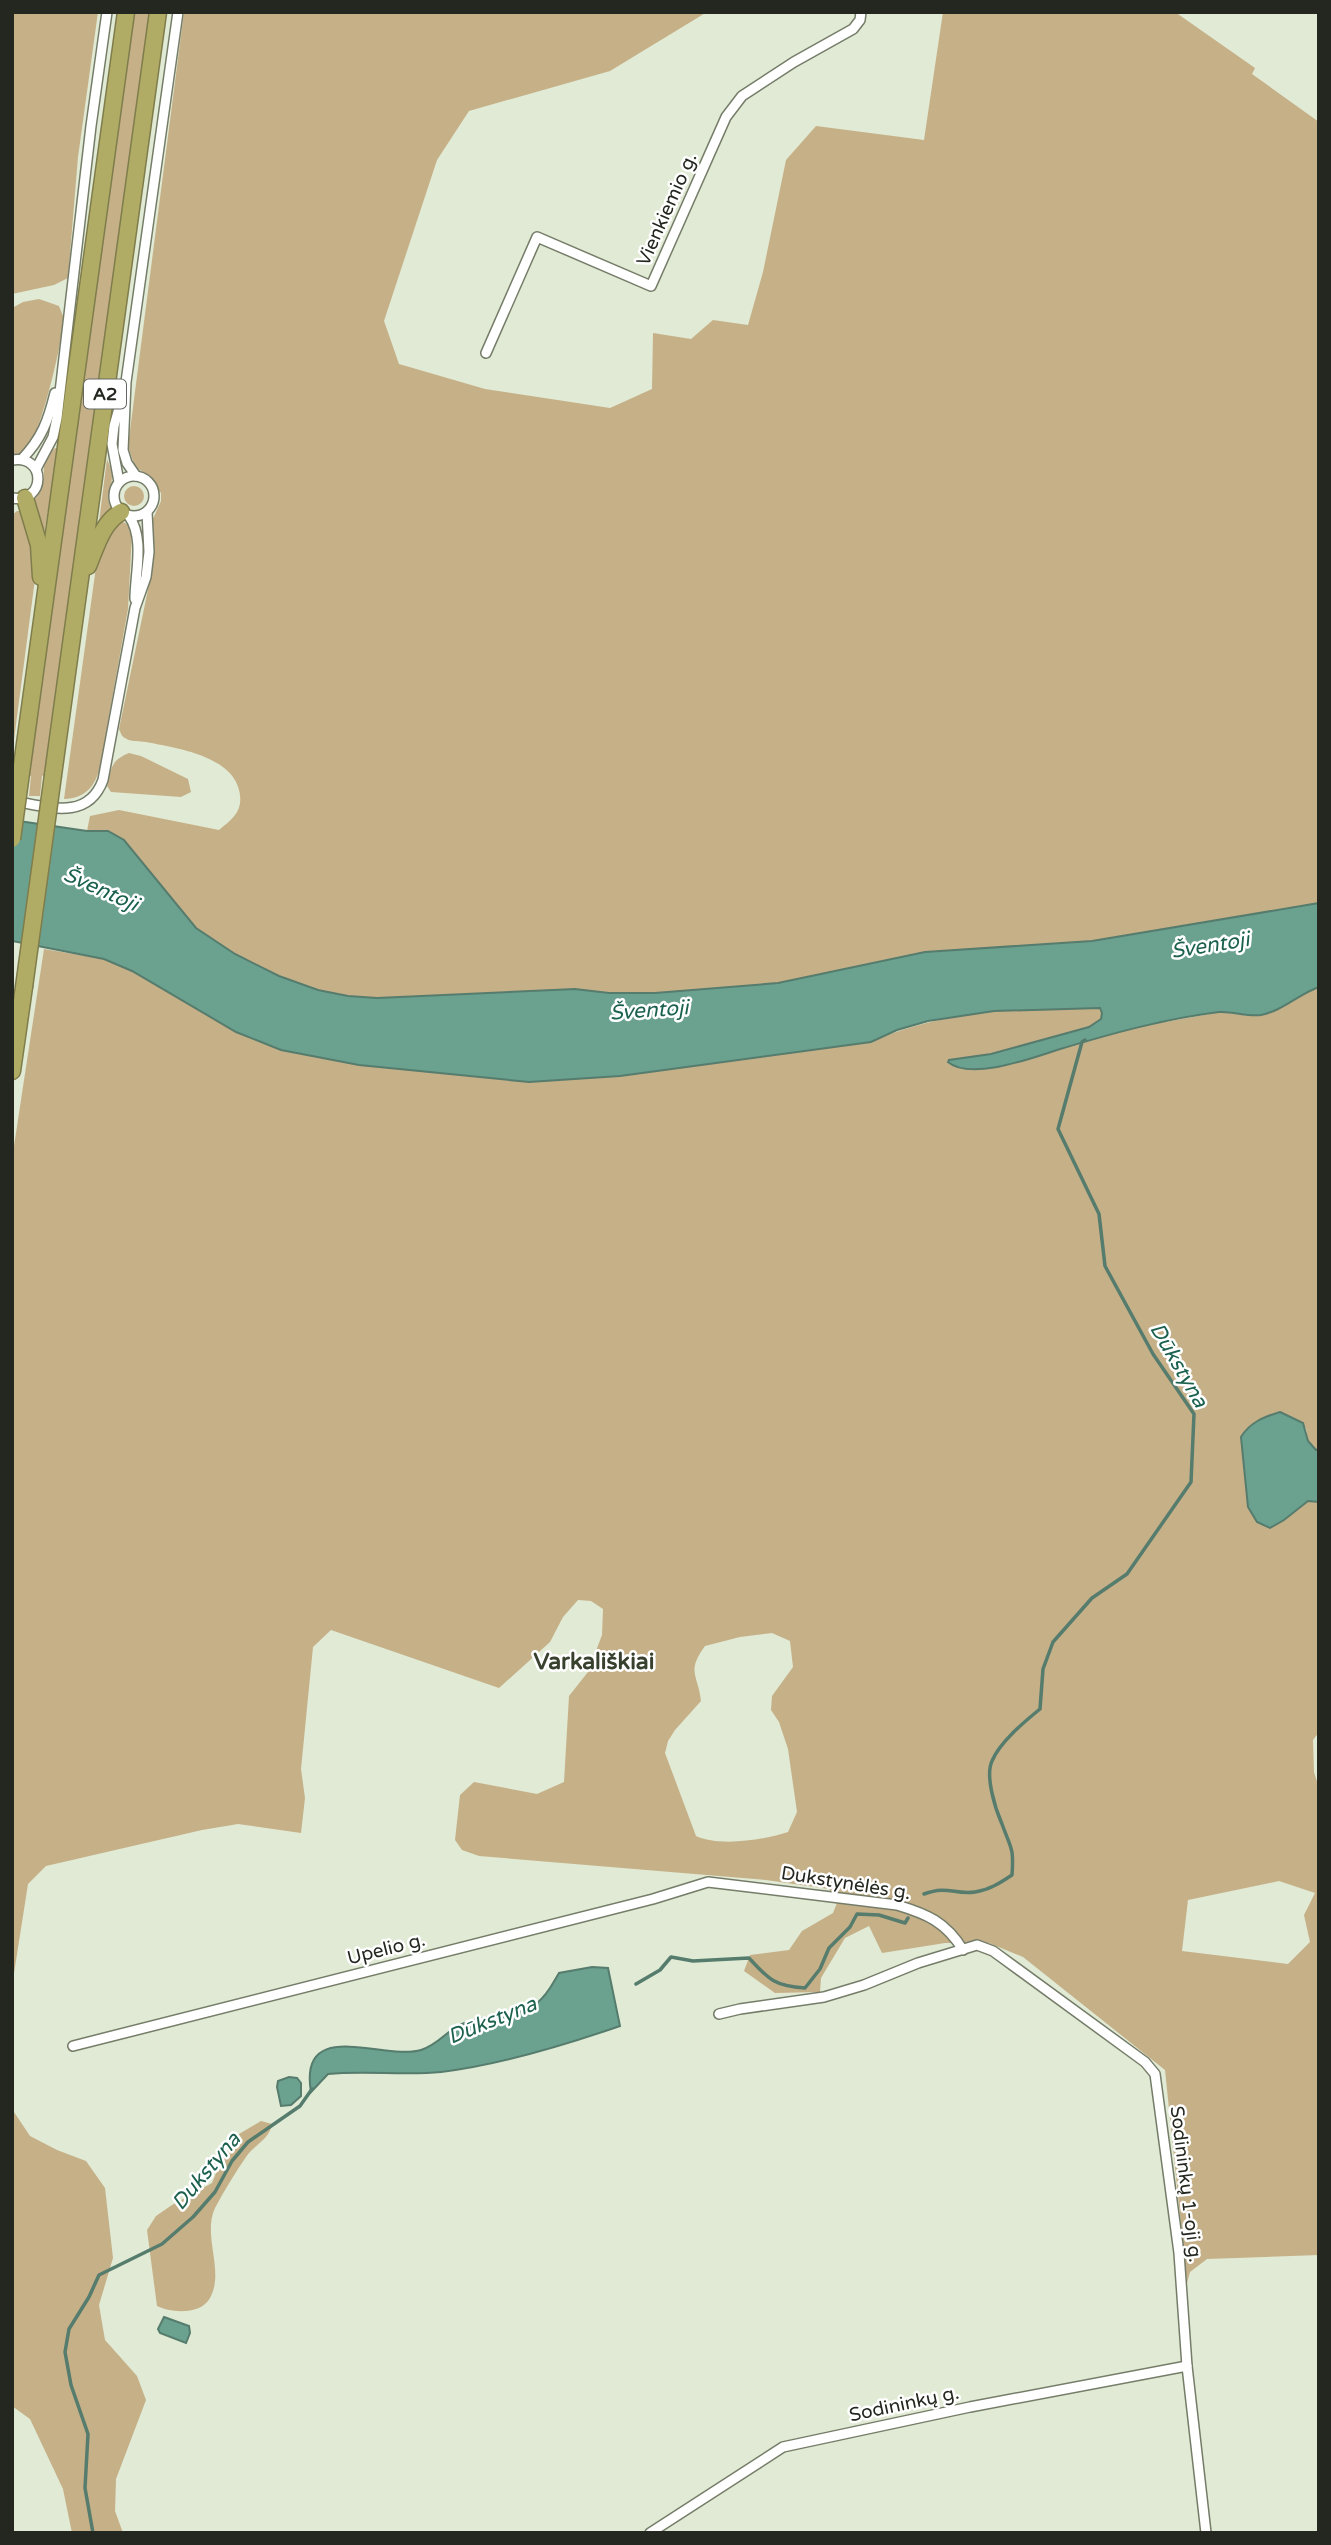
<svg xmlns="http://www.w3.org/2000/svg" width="1331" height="2545" font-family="'Varela Round',sans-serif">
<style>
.green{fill:#c6b088;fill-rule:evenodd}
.water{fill:#6ba18f;stroke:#557c6d;stroke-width:2}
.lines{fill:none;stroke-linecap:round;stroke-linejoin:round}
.stream{stroke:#557c6d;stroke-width:3.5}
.street-casing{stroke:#757d69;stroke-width:12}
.highway-casing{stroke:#7f7d4c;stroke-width:19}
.street{stroke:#fff;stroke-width:9}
.highway{stroke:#b1ac65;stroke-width:16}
.highway-bridge-casing{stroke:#7f7d4c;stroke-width:19;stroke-linecap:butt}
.highway-bridge{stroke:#b1ac65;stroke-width:16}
.labels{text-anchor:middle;stroke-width:5;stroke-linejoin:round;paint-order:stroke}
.shield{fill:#fff;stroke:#656862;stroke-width:2}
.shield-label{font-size:18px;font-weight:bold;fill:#23271f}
.street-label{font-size:19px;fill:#23271f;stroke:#fff}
.water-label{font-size:21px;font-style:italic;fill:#1b614e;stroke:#fff}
.quarter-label{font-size:23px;font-weight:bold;fill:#38402e;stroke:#fff}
</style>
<rect width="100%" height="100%" fill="#e0ead4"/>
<g class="green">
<polygon points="12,12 98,12 78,157 68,278 54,285 12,294"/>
<polygon points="135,12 151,12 46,773 42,776 40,796 29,796 31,776 29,775"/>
<path d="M184,12H707L610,71L469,111L437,160L384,321L399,364L485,389L610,408L652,389L653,333L691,339L713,320L748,325L763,272L786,160L816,126L924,140L943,12H1175L1255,68L1252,74L1319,122V903L1092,941L925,952L778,983L655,993H609L575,989L377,998L348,996L318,990L279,976L235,954L196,928L124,840L87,831L90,816L119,810L219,830C234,818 244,810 239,790C231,756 177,748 146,742C140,741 130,742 125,738C121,736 121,733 119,729L150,580L153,556L152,521L161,501V493L148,475L135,467L128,446Z"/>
<path d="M39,299L59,306C59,307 63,315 63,316C65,335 40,436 27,449C23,454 18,455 12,456V308L23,302Z"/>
<path d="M55,448L58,449L44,534L33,501C37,496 41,492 42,486C47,468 38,462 55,448Z"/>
<path d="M107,459C109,464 112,470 112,476C112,490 104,496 112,510L99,522Z"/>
<circle cx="134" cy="496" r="10"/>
<polygon points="17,511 21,511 32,539 35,579 12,755 12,515"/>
<path d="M123,522L129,525L132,534L128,609L100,767C95,787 85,798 64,799L96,567L109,534L117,523Z"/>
<path d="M129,753L141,756L188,779L191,792L181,797L111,792L107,786C112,768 110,761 129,753Z"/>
<path d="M44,949L104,959L132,971L236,1032L438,1072L529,1082L871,1042C943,1010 1022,1007 1100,1007L1102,1013L1101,1019L1090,1027L991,1054L949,1060L976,1069L1004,1066L1125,1029L1221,1012L1250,1016L1277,1009L1301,994L1319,987V1449L1316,1450L1308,1441L1306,1428L1241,1437L1245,1469L1284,1520L1309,1501L1319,1502V1732L1313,1740L1314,1772L1319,1788V2255L1207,2259L1190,2272L1187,2283L1165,2070L1023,1957L989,1943H945L882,1953L869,1926L845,1938L821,1978L820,1992L775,1993L744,1971L750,1955L789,1950L802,1931L833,1913L837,1903L829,1889L766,1880L479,1856L462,1850L455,1840L460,1795L474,1782L537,1794L564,1782L569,1696L588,1672L602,1635L603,1609L591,1601L578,1600L563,1617L550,1642L499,1688L331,1630L313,1647L301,1769L305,1798L301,1833L238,1824L202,1830L46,1866L28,1884L12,1986V1159ZM772,1633L790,1641L793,1667L772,1696L771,1710L779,1722L788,1749L797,1812L788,1832C764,1840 719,1847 696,1836L665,1753L668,1741L675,1730L701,1701C698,1674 686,1672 705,1646L740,1637ZM1279,1881L1315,1893L1304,1915L1310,1942L1288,1964L1182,1951L1188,1900Z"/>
<polygon points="12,2109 30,2136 57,2150 86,2161 105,2188 113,2258 99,2305 105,2340 137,2376 146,2400 116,2479 115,2511 123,2533 72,2533 63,2489 30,2419 12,2406"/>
<path d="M261,2121L272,2124C270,2139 254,2145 246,2157C235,2173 224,2191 215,2208C202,2236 225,2271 210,2298C201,2315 171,2313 157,2306L147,2230L156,2216L172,2205L212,2183L223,2156L239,2134Z"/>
</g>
<g class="water">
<path d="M12,820L87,831H108L124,840L196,928L235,954L279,976L318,990L348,996L377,998L575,989L609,993H655L778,983L925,952L1092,941L1319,903V987C1299,994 1282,1011 1261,1015C1247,1017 1233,1011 1219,1012C1163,1019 1110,1034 1057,1050C1032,1058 970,1081 948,1062L949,1060L991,1054L1089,1027L1101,1019L1102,1013L1100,1008L994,1011L928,1021L897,1030L871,1042L620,1076L529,1082L359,1065L281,1050L236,1032L132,971L104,959L12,941Z"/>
<path d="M1280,1412L1303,1423L1308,1441L1316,1450L1319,1449V1502L1308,1501L1284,1520L1270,1528L1257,1522L1248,1507L1241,1437C1250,1422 1264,1417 1280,1412Z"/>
<path d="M592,1967L608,1968L620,2026C565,2045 499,2065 441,2072C404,2076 366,2070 328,2074L311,2092C298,2016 384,2061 421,2050C437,2045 443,2035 456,2027C481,2012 514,2021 537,2003C547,1996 553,1983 559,1973Z"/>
<polygon points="289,2077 297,2078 301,2083 301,2096 291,2105 281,2106 277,2087 278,2081"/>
<polygon points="164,2317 189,2326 190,2333 186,2343 160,2333 158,2329"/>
</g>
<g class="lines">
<g class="stream">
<path d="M924,1894C948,1885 954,1895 975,1892C989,1890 1000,1883 1012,1875C1014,1847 1011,1849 1002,1824C995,1808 985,1776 992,1761C1000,1742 1024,1722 1040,1709L1043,1669L1053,1642L1092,1598L1127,1574L1191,1482L1194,1414L1153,1354L1105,1266L1099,1214L1058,1129L1082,1042L1085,1040"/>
<path d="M636,1984L660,1970L671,1957L693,1961L749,1958C769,1980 775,1986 805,1988L820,1969L829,1948L850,1927L857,1914L879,1915L905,1923L908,1918"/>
<polyline points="93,2533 85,2488 88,2434 71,2385 65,2352 69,2329 89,2297 99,2275 162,2244 193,2217 215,2192 232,2161 248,2142 300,2106 312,2089"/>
</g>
<g class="street-casing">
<g id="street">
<polyline points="486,353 537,237 651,286 726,117 742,96 794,62 853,29 860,20 861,12"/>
<path d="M22,459C42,438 48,421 55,393"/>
<path d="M12,460C47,454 46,504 12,498"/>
<polyline points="36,469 53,437 57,418 91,126 107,12"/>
<circle cx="134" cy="496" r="20"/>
<polyline points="136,476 127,463 123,450 126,382 178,12"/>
<polyline points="119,482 112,444 114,426 121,401"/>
<path d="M129,516C145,539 135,573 135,599"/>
<path d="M14,801C48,807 88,821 103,780L135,608L146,577L149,552L147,512"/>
<polyline points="719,2014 740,2009 824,1997 864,1985 918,1963 977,1945 993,1951 1145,2062 1155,2074 1179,2253 1187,2366 1206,2533"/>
<path d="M73,2046L653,1899L708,1882L897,1905C927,1914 946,1922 963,1950"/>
<polyline points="650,2533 783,2447 970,2407 1187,2366"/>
</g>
</g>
<g class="highway-casing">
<g id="highway">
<polyline points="25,498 39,545 41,577"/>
<path d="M88,566C96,547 102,523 121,512"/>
<polyline points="21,773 126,12"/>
<polyline points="53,775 158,12"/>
<polyline points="12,1071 24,987"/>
</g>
</g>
<use href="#street" class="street"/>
<use href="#highway" class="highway"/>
<g class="highway-bridge-casing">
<g id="highway-bridge">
<polyline points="12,839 21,773"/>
<polyline points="24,987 53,775"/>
</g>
</g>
<use href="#highway-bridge" class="highway-bridge"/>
</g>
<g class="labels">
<rect class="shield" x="84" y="379.5" width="42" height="29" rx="5"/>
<g class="shield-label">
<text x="105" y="400">A2</text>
</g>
<g class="street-label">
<text transform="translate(666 209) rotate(-66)" y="7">Vienkiemio g.</text>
<text transform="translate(846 1882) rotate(9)" y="7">Dukstynėlės g.</text>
<text transform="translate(386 1948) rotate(-14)" y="7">Upelio g.</text>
<text transform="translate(1187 2184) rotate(83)" y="7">Sodininkų 1-oji g.</text>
<text transform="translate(904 2403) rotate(-12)" y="7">Sodininkų g.</text>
</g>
<g class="water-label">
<text transform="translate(101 889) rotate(24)" y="7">Šventoji</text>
<text transform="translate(1210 945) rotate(-9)" y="7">Šventoji</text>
<text transform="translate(649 1010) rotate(-4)" y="7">Šventoji</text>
<text transform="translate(1179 1365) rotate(60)" y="7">Dūkstyna</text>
<text transform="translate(492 2020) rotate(-22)" y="7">Dūkstyna</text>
<text transform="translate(206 2171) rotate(-50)" y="7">Dukstyna</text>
</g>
<g class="quarter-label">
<text x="594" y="1669">Varkališkiai</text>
</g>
</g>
<rect width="1331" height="2545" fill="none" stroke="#23271f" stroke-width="28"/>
</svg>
